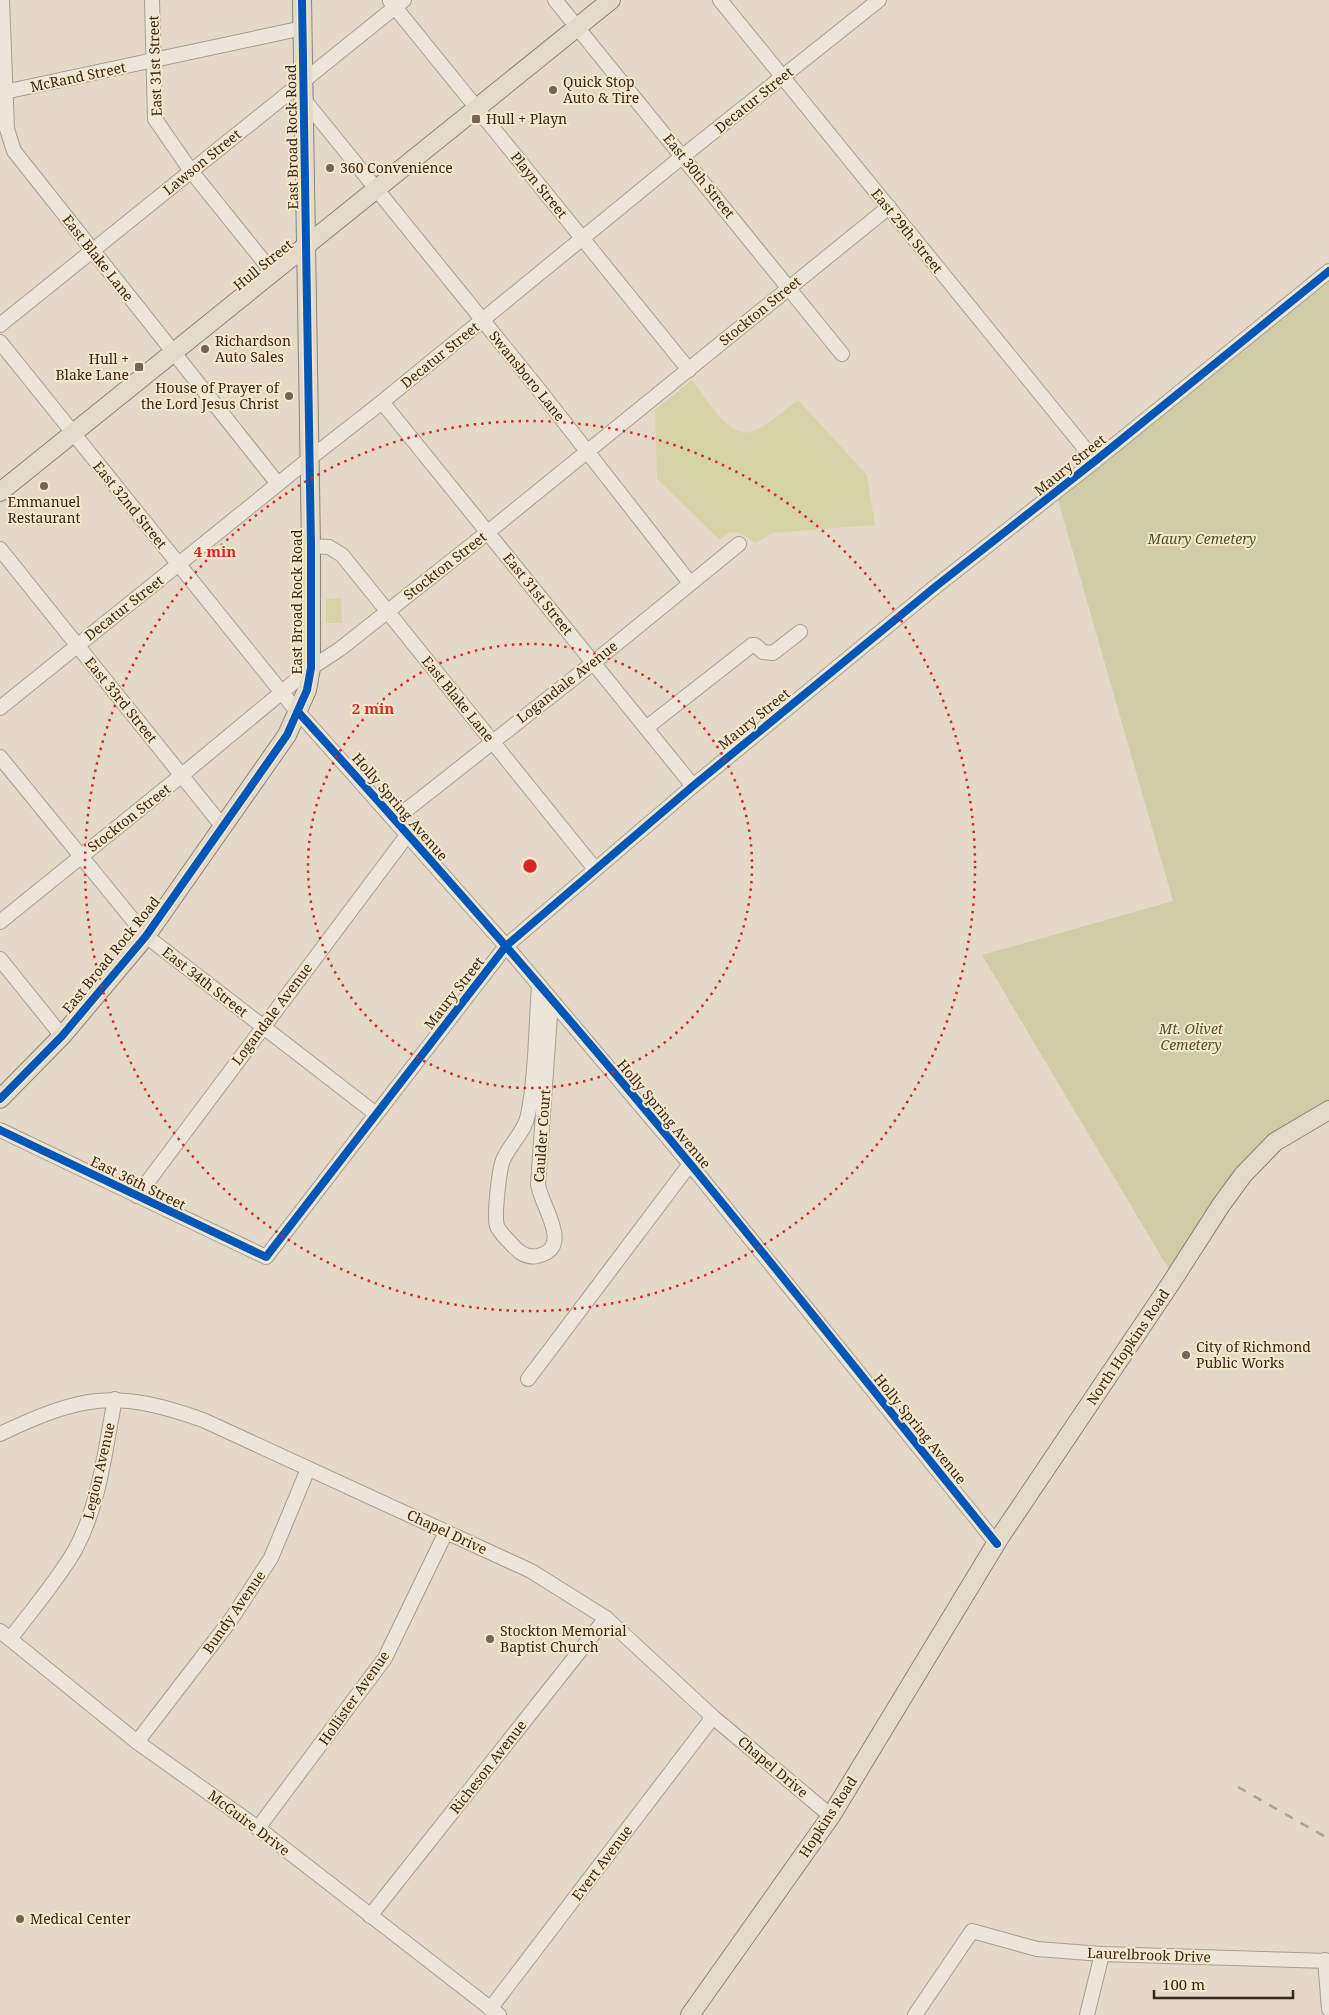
<svg xmlns="http://www.w3.org/2000/svg" width="1329" height="2015" font-family="'Noto Serif',serif">
<style>
.green{fill:#d7d3a8}
.cemetery{fill:#d0cca8}
.lines{fill:none;stroke-linecap:round;stroke-linejoin:round}
.minor-casing{stroke:#a89e91;stroke-width:16}
.major-casing{stroke:#8e8378;stroke-width:20}
.minor{stroke:#ece5da;stroke-width:14}
.major{stroke:#e3daca;stroke-width:18}
.rail{stroke:#aaa39b;stroke-width:2.5;stroke-dasharray:9 9;stroke-linecap:butt}
.cycleway-casing{stroke:#f7e7cb;stroke-width:11}
.cycleway{stroke:#0057b8;stroke-width:8}
.ring{fill:none;stroke:#d62828;stroke-width:2.5;stroke-dasharray:2.5 5}
.poi-dot{fill:#736557;stroke:#f7e7cb;stroke-width:2}
.labels{text-anchor:middle;stroke-width:4;stroke-linejoin:round;paint-order:stroke}
.street-label{font-size:14px;fill:#36261a;stroke:#f7e7cb}
.poi-label{font-size:14px;fill:#36261a;stroke:#f7e7cb;text-anchor:start}
.park-label{font-size:14px;font-style:italic;fill:#4b5420;stroke:#f7e7cb}
.centre{fill:#d62828;stroke:#f7e7cb;stroke-width:2.5}
.ring-label{font-size:15px;text-anchor:middle;font-weight:bold;fill:#d62828;stroke:#f7e7cb;stroke-width:4;stroke-linejoin:round;paint-order:stroke}
</style>
<rect width="100%" height="100%" fill="#e4d9c7"/>
<g class="green">
<path d="M692,380C703,395 729,438 750,432C764,429 785,409 798,400L867,475L875,525L773,533L755,543C743,533 731,526 720,540L657,479L655,410Z"/>
<polygon points="341,598 342,623 326,623 326,599"/>
</g>
<polygon class="cemetery" points="1329,272 1329,1114 1273,1146 1174,1278 982,955 1173,901 1056,493"/>
<g class="lines">
<g class="minor-casing">
<g id="minor">
<polyline points="2,0 7,129 14,151 278,484"/>
<polyline points="152,0 155,119 191,171 273,273"/>
<polyline points="555,0 842,354"/>
<polyline points="720,0 1095,461"/>
<polyline points="390,1 689,370"/>
<polyline points="0,93 303,28"/>
<polyline points="305,101 536,386 690,583"/>
<polyline points="0,325 404,0"/>
<polyline points="0,342 291,704 506,946 690,1164 997,1544"/>
<polyline points="382,402 693,786"/>
<polyline points="311,546 329,547 342,555 595,869"/>
<polyline points="0,549 223,827"/>
<polyline points="0,708 309,459 382,402 683,156 879,0"/>
<polyline points="646,728 752,645 755,645 763,652 773,653 800,632"/>
<polyline points="0,757 146,936 376,1114"/>
<polyline points="395,819 593,663 739,544"/>
<polyline points="0,922 182,775 311,668 340,649 488,532 889,207"/>
<polyline points="0,959 62,1036"/>
<path d="M539,985C536,1027 536,1075 528,1115C525,1131 511,1143 504,1158C499,1167 494,1216 497,1226C498,1229 501,1232 503,1235C513,1245 521,1259 537,1256C575,1248 540,1205 538,1184L551,1001"/>
<polyline points="0,1130 266,1257 506,946 693,786 935,587 1095,461 1329,271"/>
<polyline points="137,1196 408,834"/>
<polyline points="528,1379 690,1164"/>
<path d="M0,1434C82,1395 116,1389 203,1420L531,1571L606,1618L713,1717L831,1816"/>
<polyline points="0,1631 137,1742 258,1828 499,2015"/>
<path d="M10,1639C32,1610 57,1581 75,1550C100,1504 105,1449 115,1399"/>
<polyline points="137,1742 230,1621 271,1558 308,1469"/>
<polyline points="258,1828 385,1658 446,1532"/>
<polyline points="370,1916 606,1618"/>
<polyline points="1325,1960 1329,2009"/>
<polyline points="490,2009 713,1717"/>
<polyline points="915,2015 972,1931 1037,1949 1102,1954 1329,1961"/>
<polyline points="1087,2015 1102,1954"/>
</g>
</g>
<g class="major-casing">
<g id="major">
<polyline points="0,492 611,0"/>
<polyline points="0,1099 62,1036 146,936 287,735 307,690 311,668 311,546 302,0"/>
<polyline points="690,2015 831,1816 1000,1537 1171,1283 1221,1205 1243,1175 1275,1142 1329,1110"/>
</g>
</g>
<use href="#minor" class="minor"/>
<use href="#major" class="major"/>
<polyline class="rail" points="1238,1787 1329,1839"/>
<g class="cycleway-casing">
<g id="cycleway">
<path d="M299,713C433,861 565,1012 692,1166C795,1291 895,1418 997,1544"/>
<polyline points="0,1099 62,1036 146,936 287,735 307,690 311,668 311,546 302,0"/>
<polyline points="0,1130 266,1257 506,946 693,786 935,587 1095,461 1329,271"/>
</g>
</g>
<use href="#cycleway" class="cycleway"/>
</g>
<g class="ring">
<circle cx="530" cy="866" r="222"/>
<circle cx="530" cy="866" r="445"/>
</g>
<g class="poi-dot">
<circle cx="553" cy="90" r="5"/>
<rect x="471" y="114" width="10" height="10" rx="2.5"/>
<circle cx="330" cy="168" r="5"/>
<circle cx="205" cy="349" r="5"/>
<rect x="134" y="362" width="10" height="10" rx="2.5"/>
<circle cx="289" cy="396" r="5"/>
<circle cx="44" cy="486" r="5"/>
<circle cx="1186" cy="1355" r="5"/>
<circle cx="490" cy="1639" r="5"/>
<circle cx="20" cy="1919" r="5"/>
</g>
<g class="labels">
<g class="street-label">
<text transform="translate(155 66) rotate(-92)" y="5">East 31st Street</text>
<text transform="translate(78 77) rotate(-12)" y="5">McRand Street</text>
<text transform="translate(754 100) rotate(-39)" y="5">Decatur Street</text>
<text transform="translate(292 137) rotate(-91)" y="5">East Broad Rock Road</text>
<text transform="translate(202 162) rotate(-39)" y="5">Lawson Street</text>
<text transform="translate(699 176) rotate(51)" y="5">East 30th Street</text>
<text transform="translate(539 185) rotate(51)" y="5">Playn Street</text>
<text transform="translate(907 231) rotate(51)" y="5">East 29th Street</text>
<text transform="translate(98 258) rotate(52)" y="5">East Blake Lane</text>
<text transform="translate(263 265) rotate(-39)" y="5">Hull Street</text>
<text transform="translate(760 311) rotate(-39)" y="5">Stockton Street</text>
<text transform="translate(440 355) rotate(-39)" y="5">Decatur Street</text>
<text transform="translate(527 376) rotate(51)" y="5">Swansboro Lane</text>
<text transform="translate(1070 465) rotate(-39)" y="5">Maury Street</text>
<text transform="translate(130 505) rotate(51)" y="5">East 32nd Street</text>
<text transform="translate(445 566) rotate(-38)" y="5">Stockton Street</text>
<text transform="translate(538 594) rotate(51)" y="5">East 31st Street</text>
<text transform="translate(297 602) rotate(-90)" y="5">East Broad Rock Road</text>
<text transform="translate(124 608) rotate(-38)" y="5">Decatur Street</text>
<text transform="translate(567 682) rotate(-38)" y="5">Logandale Avenue</text>
<text transform="translate(458 699) rotate(51)" y="5">East Blake Lane</text>
<text transform="translate(121 700) rotate(51)" y="5">East 33rd Street</text>
<text transform="translate(754 719) rotate(-39)" y="5">Maury Street</text>
<text transform="translate(400 807) rotate(49)" y="5">Holly Spring Avenue</text>
<text transform="translate(129 818) rotate(-38)" y="5">Stockton Street</text>
<text transform="translate(111 955) rotate(-51)" y="5">East Broad Rock Road</text>
<text transform="translate(205 982) rotate(38)" y="5">East 34th Street</text>
<text transform="translate(454 993) rotate(-52)" y="5">Maury Street</text>
<text transform="translate(272 1014) rotate(-53)" y="5">Logandale Avenue</text>
<text transform="translate(664 1114) rotate(50)" y="5">Holly Spring Avenue</text>
<text transform="translate(542 1136) rotate(-86)" y="5">Caulder Court</text>
<text transform="translate(138 1183) rotate(26)" y="5">East 36th Street</text>
<text transform="translate(1128 1347) rotate(-56)" y="5">North Hopkins Road</text>
<text transform="translate(920 1429) rotate(51)" y="5">Holly Spring Avenue</text>
<text transform="translate(99 1471) rotate(-77)" y="5">Legion Avenue</text>
<text transform="translate(447 1532) rotate(25)" y="5">Chapel Drive</text>
<text transform="translate(234 1612) rotate(-55)" y="5">Bundy Avenue</text>
<text transform="translate(354 1698) rotate(-55)" y="5">Hollister Avenue</text>
<text transform="translate(488 1767) rotate(-52)" y="5">Richeson Avenue</text>
<text transform="translate(773 1767) rotate(40)" y="5">Chapel Drive</text>
<text transform="translate(828 1817) rotate(-57)" y="5">Hopkins Road</text>
<text transform="translate(249 1823) rotate(37)" y="5">McGuire Drive</text>
<text transform="translate(602 1863) rotate(-53)" y="5">Evert Avenue</text>
<text transform="translate(1149 1955) rotate(2)" y="5">Laurelbrook Drive</text>
</g>
<g class="poi-label">
<text x="563" y="87">Quick Stop<tspan x="563" dy="16">Auto &amp; Tire</tspan></text>
<text x="486" y="124">Hull + Playn</text>
<text x="340" y="173">360 Convenience</text>
<text x="215" y="346">Richardson<tspan x="215" dy="16">Auto Sales</tspan></text>
<text x="129" y="364" text-anchor="end">Hull +<tspan x="129" dy="16">Blake Lane</tspan></text>
<text x="279" y="393" text-anchor="end">House of Prayer of<tspan x="279" dy="16">the Lord Jesus Christ</tspan></text>
<text x="44" y="507" text-anchor="middle">Emmanuel<tspan x="44" dy="16">Restaurant</tspan></text>
<text x="1196" y="1352">City of Richmond<tspan x="1196" dy="16">Public Works</tspan></text>
<text x="500" y="1636">Stockton Memorial<tspan x="500" dy="16">Baptist Church</tspan></text>
<text x="30" y="1924">Medical Center</text>
</g>
<g class="park-label">
<text x="1202" y="544">Maury Cemetery</text>
<text x="1191" y="1034">Mt. Olivet<tspan x="1191" dy="16">Cemetery</tspan></text>
</g>
</g>
<circle cx="530" cy="866" r="8" class="centre"/>
<g class="ring-label">
<text x="215" y="557">4 min</text>
<text x="373" y="714">2 min</text>
</g>
<path d="M1154 1990v8h139v-8" fill="none" stroke="#36261a" stroke-width="2.5"/>
<text x="1162" y="1990" font-size="15" fill="#36261a" stroke="#f7e7cb" stroke-width="4" paint-order="stroke">100 m</text>
</svg>
